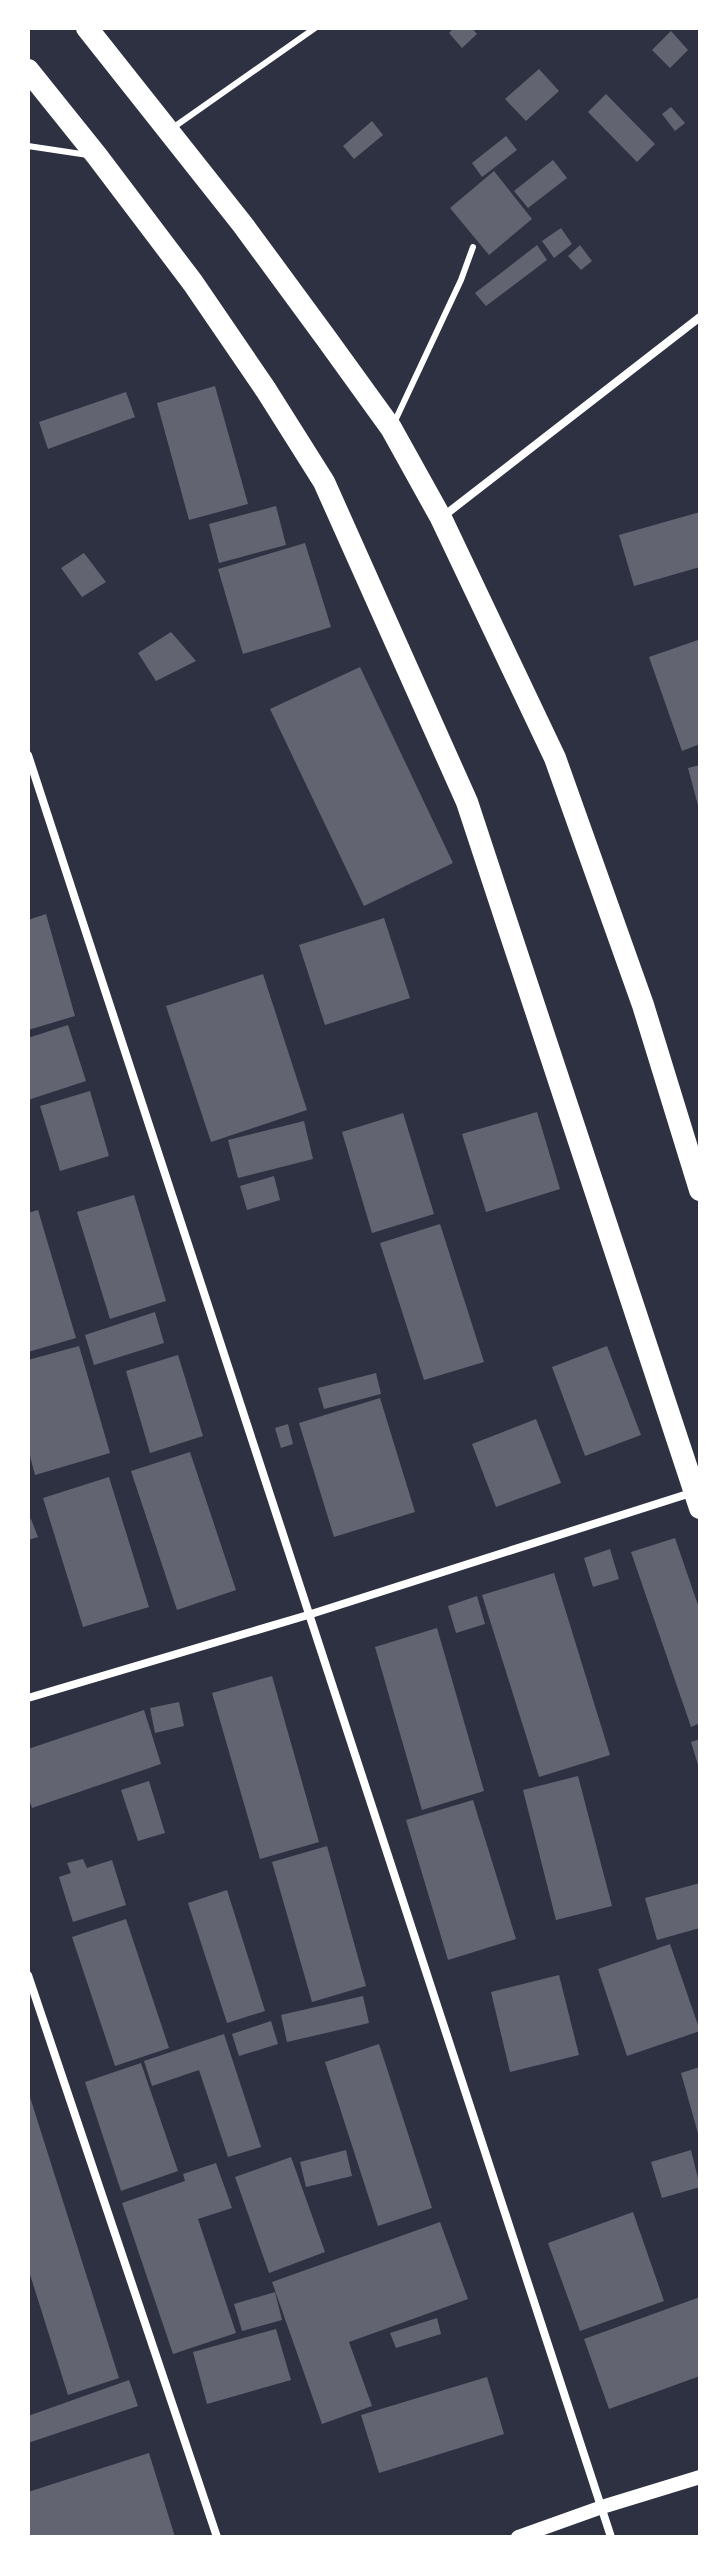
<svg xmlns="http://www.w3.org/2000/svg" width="728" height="2565" font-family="Overpass,sans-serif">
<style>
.building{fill:#626471}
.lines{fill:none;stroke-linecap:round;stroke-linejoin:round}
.service{stroke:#fff;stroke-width:6}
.minor{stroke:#fff;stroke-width:8}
.tertiary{stroke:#fff;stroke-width:14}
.trunk{stroke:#fff;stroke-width:22}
</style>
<rect width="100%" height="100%" fill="#2d3142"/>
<g class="building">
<polygon points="454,28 472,28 477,34 462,48 449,33"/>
<polygon points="671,31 688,50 670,68 652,50"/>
<polygon points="539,69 559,91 526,121 505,99"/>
<polygon points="606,94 655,144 637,162 588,112"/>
<polygon points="671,107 685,123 675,131 662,114"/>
<polygon points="372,121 383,135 354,159 343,146"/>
<polygon points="506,136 517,150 482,177 472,163"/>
<polygon points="553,160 567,178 528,208 514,191"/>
<polygon points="494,171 532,219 489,255 450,208"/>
<polygon points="561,228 572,244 554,258 542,241"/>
<polygon points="537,245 547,260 486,306 475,293"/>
<polygon points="580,245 592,261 581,270 568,256"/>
<polygon points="215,386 248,504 189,520 157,403"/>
<polygon points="126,392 135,417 48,449 39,422"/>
<polygon points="276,506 286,545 219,563 209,524"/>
<polygon points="700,512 700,567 634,586 619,535"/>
<polygon points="305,543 331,627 243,654 218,569"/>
<polygon points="84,553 106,582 82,597 61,568"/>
<polygon points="171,632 196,661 156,681 138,653"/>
<polygon points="698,640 700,744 682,751 649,657"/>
<polygon points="360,667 453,863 364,906 270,709"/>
<polygon points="700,765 700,809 699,809 688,768"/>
<polygon points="46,914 75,1016 28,1030 28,920"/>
<polygon points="384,918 410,998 325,1025 299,945"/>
<polygon points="263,974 307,1110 211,1142 166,1006"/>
<polygon points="68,1025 86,1081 28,1100 28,1038"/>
<polygon points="90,1091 109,1156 60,1171 40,1106"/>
<polygon points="537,1112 560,1189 486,1212 462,1134"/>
<polygon points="403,1113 434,1214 372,1233 342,1132"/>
<polygon points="304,1121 313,1159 238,1178 228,1140"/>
<polygon points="274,1176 280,1200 247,1210 240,1186"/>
<polygon points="134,1195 166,1301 110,1319 77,1212"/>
<polygon points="38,1210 76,1338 28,1352 28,1213"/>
<polygon points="440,1224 484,1362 424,1380 380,1243"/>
<polygon points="155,1312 164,1343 94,1365 85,1335"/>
<polygon points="79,1346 110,1453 35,1475 28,1449 28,1360"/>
<polygon points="607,1346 641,1435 585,1456 552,1367"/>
<polygon points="178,1355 203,1436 150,1453 126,1371"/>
<polygon points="376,1373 381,1394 324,1409 318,1388"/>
<polygon points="380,1398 415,1512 334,1537 299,1423"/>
<polygon points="536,1419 561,1483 496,1507 472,1444"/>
<polygon points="288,1424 293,1444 281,1448 275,1428"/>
<polygon points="190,1452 236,1590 177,1610 131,1471"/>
<polygon points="109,1477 149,1607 83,1627 43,1498"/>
<polygon points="31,1519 38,1537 28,1540 28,1520"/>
<polygon points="675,1538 700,1611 700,1723 691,1727 631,1552"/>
<polygon points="610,1549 619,1579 593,1587 584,1558"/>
<polygon points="554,1573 610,1755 539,1777 482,1595"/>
<polygon points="477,1596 485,1624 456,1633 448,1606"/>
<polygon points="437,1628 484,1791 422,1810 375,1647"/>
<polygon points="272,1676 319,1842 260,1859 212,1693"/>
<polygon points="179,1702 184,1726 155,1733 150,1708"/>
<polygon points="144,1710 161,1764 32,1808 28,1796 28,1749"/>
<polygon points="700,1739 700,1768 699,1768 691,1742"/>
<polygon points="578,1776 612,1906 556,1920 523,1790"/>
<polygon points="149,1781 165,1833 138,1841 121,1790"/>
<polygon points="473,1800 516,1939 448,1960 406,1820"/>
<polygon points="327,1846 366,1986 312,2002 272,1862"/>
<polygon points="83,1859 87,1868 112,1860 126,1905 73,1922 59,1877 71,1873 67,1863"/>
<polygon points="700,1883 700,1928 657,1940 645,1898"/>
<polygon points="227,1890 265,2011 227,2023 188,1903"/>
<polygon points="126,1919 169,2048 115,2066 72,1937"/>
<polygon points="670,1944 700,2031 627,2056 598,1969"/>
<polygon points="559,1975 579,2055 510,2072 491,1992"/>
<polygon points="363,1996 369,2023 287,2042 281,2015"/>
<polygon points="271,2021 278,2044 239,2056 232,2034"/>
<polygon points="224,2034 261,2147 228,2157 199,2070 152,2086 144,2061"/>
<polygon points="379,2044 432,2208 378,2226 325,2062"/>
<polygon points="141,2063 178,2171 121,2191 85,2082"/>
<polygon points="700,2067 700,2137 699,2137 681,2073"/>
<polygon points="29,2094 119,2378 68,2395 28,2268"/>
<polygon points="346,2150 352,2176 306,2187 300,2162"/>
<polygon points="691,2150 700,2187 662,2198 651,2162"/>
<polygon points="291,2157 325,2252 269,2273 235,2177"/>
<polygon points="216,2163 232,2208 198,2219 236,2333 173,2354 122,2203 185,2181 183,2174"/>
<polygon points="633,2212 664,2301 580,2331 548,2243"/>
<polygon points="440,2222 468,2299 349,2342 372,2406 322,2424 272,2282"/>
<polygon points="275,2292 282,2320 242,2331 234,2304"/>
<polygon points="700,2297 700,2376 609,2409 584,2339"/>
<polygon points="437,2318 441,2334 396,2348 390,2333"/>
<polygon points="276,2329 291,2380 207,2404 193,2352"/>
<polygon points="487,2377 504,2434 379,2473 361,2415"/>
<polygon points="129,2380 138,2406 28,2443 28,2416"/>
<polygon points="149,2453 175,2537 31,2537 28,2527 28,2492"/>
</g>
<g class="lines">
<g class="service">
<polyline points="174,127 315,28"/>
<polyline points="28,146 88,155"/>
<polyline points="394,423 461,280 473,247"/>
</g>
<g class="minor">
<polyline points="441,518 700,317"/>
<polyline points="28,755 611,2537"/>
<polyline points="28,1698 308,1615 694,1492"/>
<polyline points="28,1975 217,2537"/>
</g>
<polyline class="tertiary" points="518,2537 602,2507 700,2477"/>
<g class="trunk">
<polyline points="87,28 243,225 326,338 391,428 441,518 555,758 643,1005 700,1190"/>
<polyline points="28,70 97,156 193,283 266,390 324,482 467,802 700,1508"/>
</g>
</g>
<rect width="728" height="2565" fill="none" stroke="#ffffff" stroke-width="60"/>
</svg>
